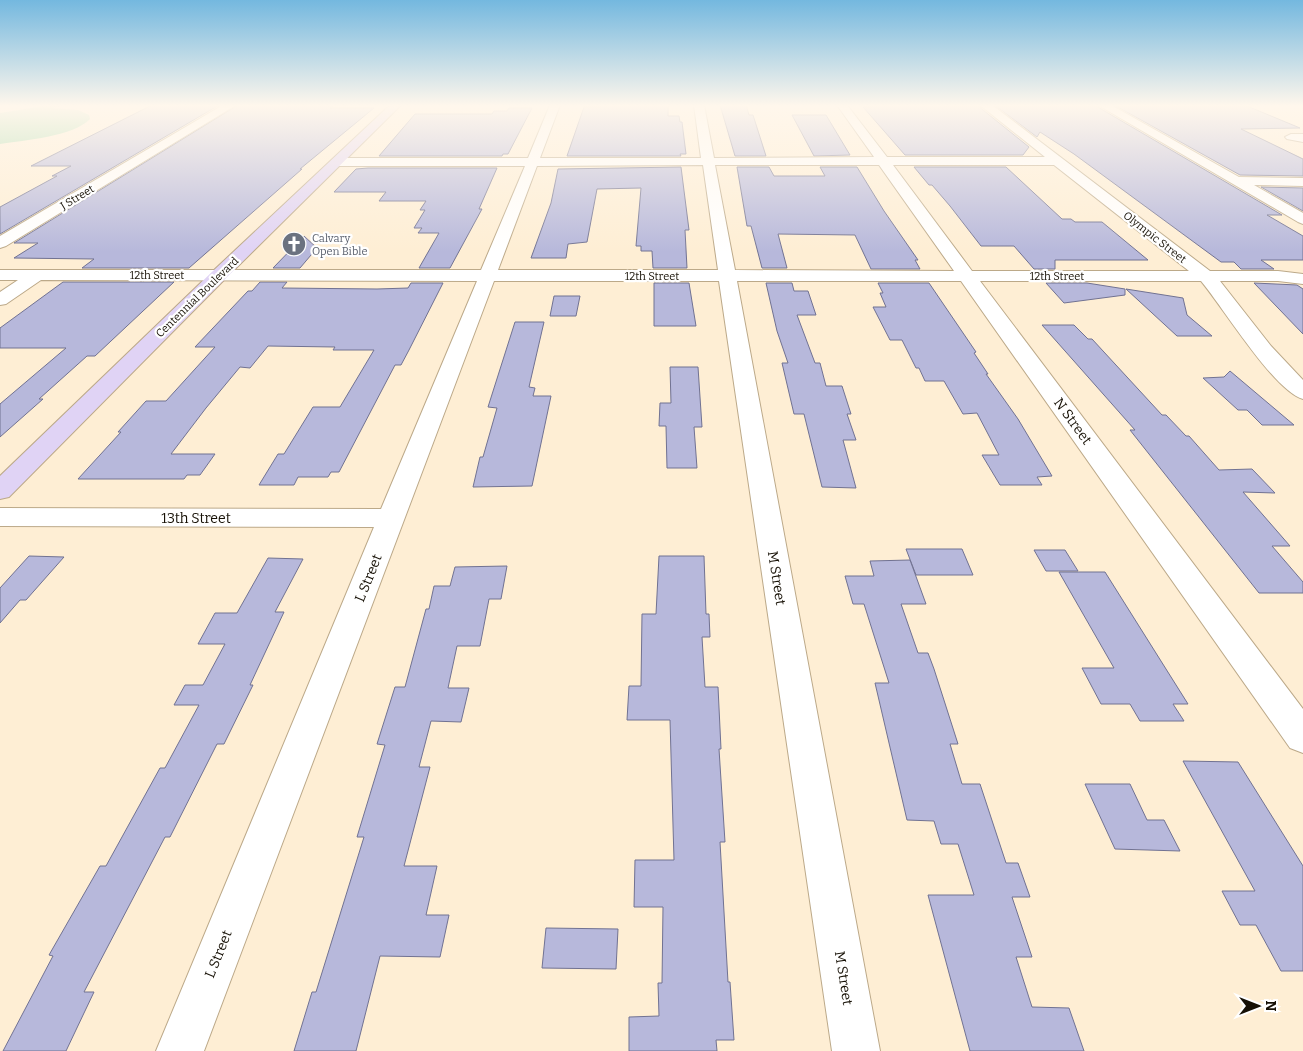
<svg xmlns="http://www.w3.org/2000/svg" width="1303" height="1051" font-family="Bitter,serif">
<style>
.green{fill:#a1daab}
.building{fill:#b7b8db;stroke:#717292}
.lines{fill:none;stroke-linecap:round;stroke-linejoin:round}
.minor-casing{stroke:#bca989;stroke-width:2}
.secondary-casing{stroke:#bca989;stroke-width:2}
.minor{fill:#fff;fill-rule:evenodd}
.secondary{fill:#e0d3f5;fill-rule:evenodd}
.labels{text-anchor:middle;stroke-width:4.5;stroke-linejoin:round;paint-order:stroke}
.far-street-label{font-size:11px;fill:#161005;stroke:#fff}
.far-worship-label{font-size:11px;fill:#5b616d;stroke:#fff;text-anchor:start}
.street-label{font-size:14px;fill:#161005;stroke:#fff}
</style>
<rect width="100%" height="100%" fill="#feeed4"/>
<path class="green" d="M50,105H68L51,108L78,110L89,115L90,119C72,137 25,140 0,144V113Z"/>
<g class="building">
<polygon points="152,105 219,105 0,234 0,207 57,176 52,176 71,166 31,166"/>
<polygon points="238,105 334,105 330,108 374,108 300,169 302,169 189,268 82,268 94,259 14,258 38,243 14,243"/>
<polygon points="601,105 668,105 668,116 679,116 680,122 682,122 686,154 680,154 681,156 567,156 584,107 600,107"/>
<polygon points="720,105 746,105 749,115 753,115 766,156 735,156"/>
<polygon points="871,105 978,106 1029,147 1023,155 905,155 863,107 873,107"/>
<polygon points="996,106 1096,106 1282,215 1267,215 1303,236 1303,260 1261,260 1274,269 1241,269 1234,262 1221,262 1074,154 1040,132 1037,137"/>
<polygon points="1116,106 1247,106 1300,128 1241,129 1303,159 1303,176 1240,175"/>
<polygon points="509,108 532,108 508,154 503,154 502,156 379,156 415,114 492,114 494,111 507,111"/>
<polygon points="792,115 826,115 850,155 814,156"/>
<polygon points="681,167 689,230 685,230 687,268 653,268 652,251 641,251 641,246 636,246 641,188 597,189 587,242 568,244 566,258 531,258 551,203 558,169"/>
<polygon points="737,167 769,167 774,176 825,176 820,167 857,167 884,211 918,260 915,260 920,269 871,269 855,235 778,234 787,268 762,268 751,226 747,226"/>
<polygon points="914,167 1006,167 1062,219 1071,219 1075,222 1102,222 1148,260 1055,260 1055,269 1034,269 1014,246 981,246 950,206 932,185 929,185"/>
<polygon points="368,168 497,168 479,209 482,209 450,268 419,268 439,233 418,233 422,228 414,228 425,210 420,210 426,201 379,201 386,192 334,192 356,169"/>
<polygon points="1261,187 1303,188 1303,211"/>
<polygon points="304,236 317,248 300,268 273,268"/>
<polygon points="63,282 174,282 95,356 87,356 39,399 43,399 0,437 0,404 66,348 0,348 0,328"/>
<polygon points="260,282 287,282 282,288 377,289 408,288 411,283 443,283 409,350 401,365 395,365 339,472 331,472 328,477 298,477 294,485 259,485 278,454 284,454 313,407 340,407 374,350 333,350 335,347 268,346 250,368 240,367 206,408 171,454 215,454 200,475 187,475 184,479 78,479 121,432 118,432 146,401 166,401 215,347 195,347 248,291 252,291"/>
<polygon points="654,283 689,283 696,326 654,326"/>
<polygon points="766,283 792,283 794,291 808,291 816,315 797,315 815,363 820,363 826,386 842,386 851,414 847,414 856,440 843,440 856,488 822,487 804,414 794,414 782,363 788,363 777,331"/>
<polygon points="878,283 929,283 976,352 974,353 988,374 986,374 1018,419 1052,476 1037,477 1042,485 1000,485 982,455 999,455 977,413 963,414 944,381 925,381 919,368 916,368 902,340 890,340 873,307 886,307 880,293 883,293"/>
<polygon points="1046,283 1087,283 1125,289 1125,295 1064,303"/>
<polygon points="1254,283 1297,285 1303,289 1303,334"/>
<polygon points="1126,289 1183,298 1187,315 1212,336 1177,336"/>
<polygon points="554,296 580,296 576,316 550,316"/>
<polygon points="515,322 544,322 529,387 535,388 533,396 551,396 532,486 473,487 480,457 483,457 497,408 488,407"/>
<polygon points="1042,325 1074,325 1088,339 1092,339 1162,415 1166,415 1186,436 1189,436 1219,470 1252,469 1275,493 1243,492 1290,546 1272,546 1303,582 1303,593 1259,593 1130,430 1135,430"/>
<polygon points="670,367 698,367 702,427 694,427 697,468 667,468 666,426 659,426 660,403 671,403"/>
<polygon points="1230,371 1294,425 1262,425 1247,410 1238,410 1203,378 1224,377"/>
<polygon points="906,549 962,549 973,575 916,575"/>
<polygon points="1034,550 1065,550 1078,571 1046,571"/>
<polygon points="29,556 64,557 26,600 20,600 0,623 0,588"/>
<polygon points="659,556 704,556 706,614 709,614 710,637 702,637 705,687 718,687 721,749 719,749 725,842 720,842 728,982 730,982 734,1040 716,1040 717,1051 629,1051 629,1017 659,1016 658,983 662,983 663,907 634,907 635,860 674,860 670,720 627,720 629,686 641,686 642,614 656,614"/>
<polygon points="268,558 303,559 275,612 284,612 250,685 253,685 224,744 217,744 170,837 165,837 84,992 94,992 66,1051 3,1051 53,956 49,955 100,866 106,866 160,768 165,768 199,705 174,705 185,685 203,685 225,644 198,644 215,613 237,613"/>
<polygon points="910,560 926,604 901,604 918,653 928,653 934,669 958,744 950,744 962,784 980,784 1006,863 1018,863 1030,897 1012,897 1032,957 1016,957 1032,1007 1069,1008 1084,1051 970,1051 928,895 974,895 958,844 941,844 934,821 907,820 875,683 889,683 864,604 853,604 845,576 874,576 870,561"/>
<polygon points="507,566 501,599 489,599 480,646 457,646 448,688 469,688 461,722 431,721 419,767 430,767 404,866 437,866 426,915 449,915 440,957 380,956 356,1051 294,1051 312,992 316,992 364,837 357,837 385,745 377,744 395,687 405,687 426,609 429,609 434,586 450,586 455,567"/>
<polygon points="1059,572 1105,572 1188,704 1173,704 1184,721 1140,721 1130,704 1101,704 1082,668 1114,668"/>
<polygon points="1183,761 1238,762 1303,866 1303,971 1281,971 1256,925 1240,925 1222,891 1255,891"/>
<polygon points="1085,784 1130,784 1147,820 1164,820 1180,851 1115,849"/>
<polygon points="546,928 618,929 616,969 542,968"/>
</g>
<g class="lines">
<g class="minor-casing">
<g id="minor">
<polygon points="223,105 236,105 6,246 0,248 0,236"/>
<path d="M550,105H560L540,158H701L694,105H704L714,158L874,157L837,105H847L887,157H1045L980,105H992L1210,271H1278L1303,274V284L1278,281H1220L1271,346L1303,380V399C1274,391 1223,307 1201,281H980L1303,709V753L1290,748L961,281H737L880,1051H832L719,281H494L204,1051H156L374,527L0,526V508L381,509L477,281L41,280L6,304L0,305V292L18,280H0V270H481L525,166H337L331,162L337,158H528ZM703,165L718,270H498L537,166ZM715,165H879L954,271L735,270ZM893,165H1054L1189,271H972Z"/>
<polygon points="1098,105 1111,105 1239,177 1303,178 1303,186 1254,185 1303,213 1303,224 1298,222"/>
<polygon points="1291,134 1303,134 1303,142 1287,139 1285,137"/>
</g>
</g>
<g class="secondary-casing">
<polygon id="secondary" points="390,105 401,105 225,279 9,497 0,499 0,476 213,271"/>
</g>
<use href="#minor" class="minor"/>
<use href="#secondary" class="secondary"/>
</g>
<linearGradient id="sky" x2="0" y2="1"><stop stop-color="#74b8df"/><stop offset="0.42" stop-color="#fff7ec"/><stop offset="1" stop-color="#fff7ec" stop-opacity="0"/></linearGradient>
<rect width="1303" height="252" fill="url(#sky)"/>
<defs>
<g id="church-disc" transform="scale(1.25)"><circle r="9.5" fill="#6b7280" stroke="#fff"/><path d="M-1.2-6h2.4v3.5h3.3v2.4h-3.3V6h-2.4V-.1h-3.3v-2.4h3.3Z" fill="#fff"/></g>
</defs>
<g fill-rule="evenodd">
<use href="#church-disc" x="294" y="244"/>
</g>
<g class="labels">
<g class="far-street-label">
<text transform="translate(77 197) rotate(-31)" y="4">J Street</text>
<text transform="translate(1155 237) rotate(38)" y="4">Olympic Street</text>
<text x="157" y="279">12th Street</text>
<text x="652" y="280">12th Street</text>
<text x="1057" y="280">12th Street</text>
<text transform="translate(197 297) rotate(-44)" y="4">Centennial Boulevard</text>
</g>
<g class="far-worship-label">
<text x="312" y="242">Calvary<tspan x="312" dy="13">Open Bible</tspan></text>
</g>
<g class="street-label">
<text transform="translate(1073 421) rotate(54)" y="5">N Street</text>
<text x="196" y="523">13th Street</text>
<text transform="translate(368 578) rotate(-68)" y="5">L Street</text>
<text transform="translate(777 578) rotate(81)" y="5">M Street</text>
<text transform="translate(218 954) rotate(-68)" y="5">L Street</text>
<text transform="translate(844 978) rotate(81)" y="5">M Street</text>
</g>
</g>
<g transform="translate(1258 1006) rotate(90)" stroke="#ffffff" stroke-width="4" paint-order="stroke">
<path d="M0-4L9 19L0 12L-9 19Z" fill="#161005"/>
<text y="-8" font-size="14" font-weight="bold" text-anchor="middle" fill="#161005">N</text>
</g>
</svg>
